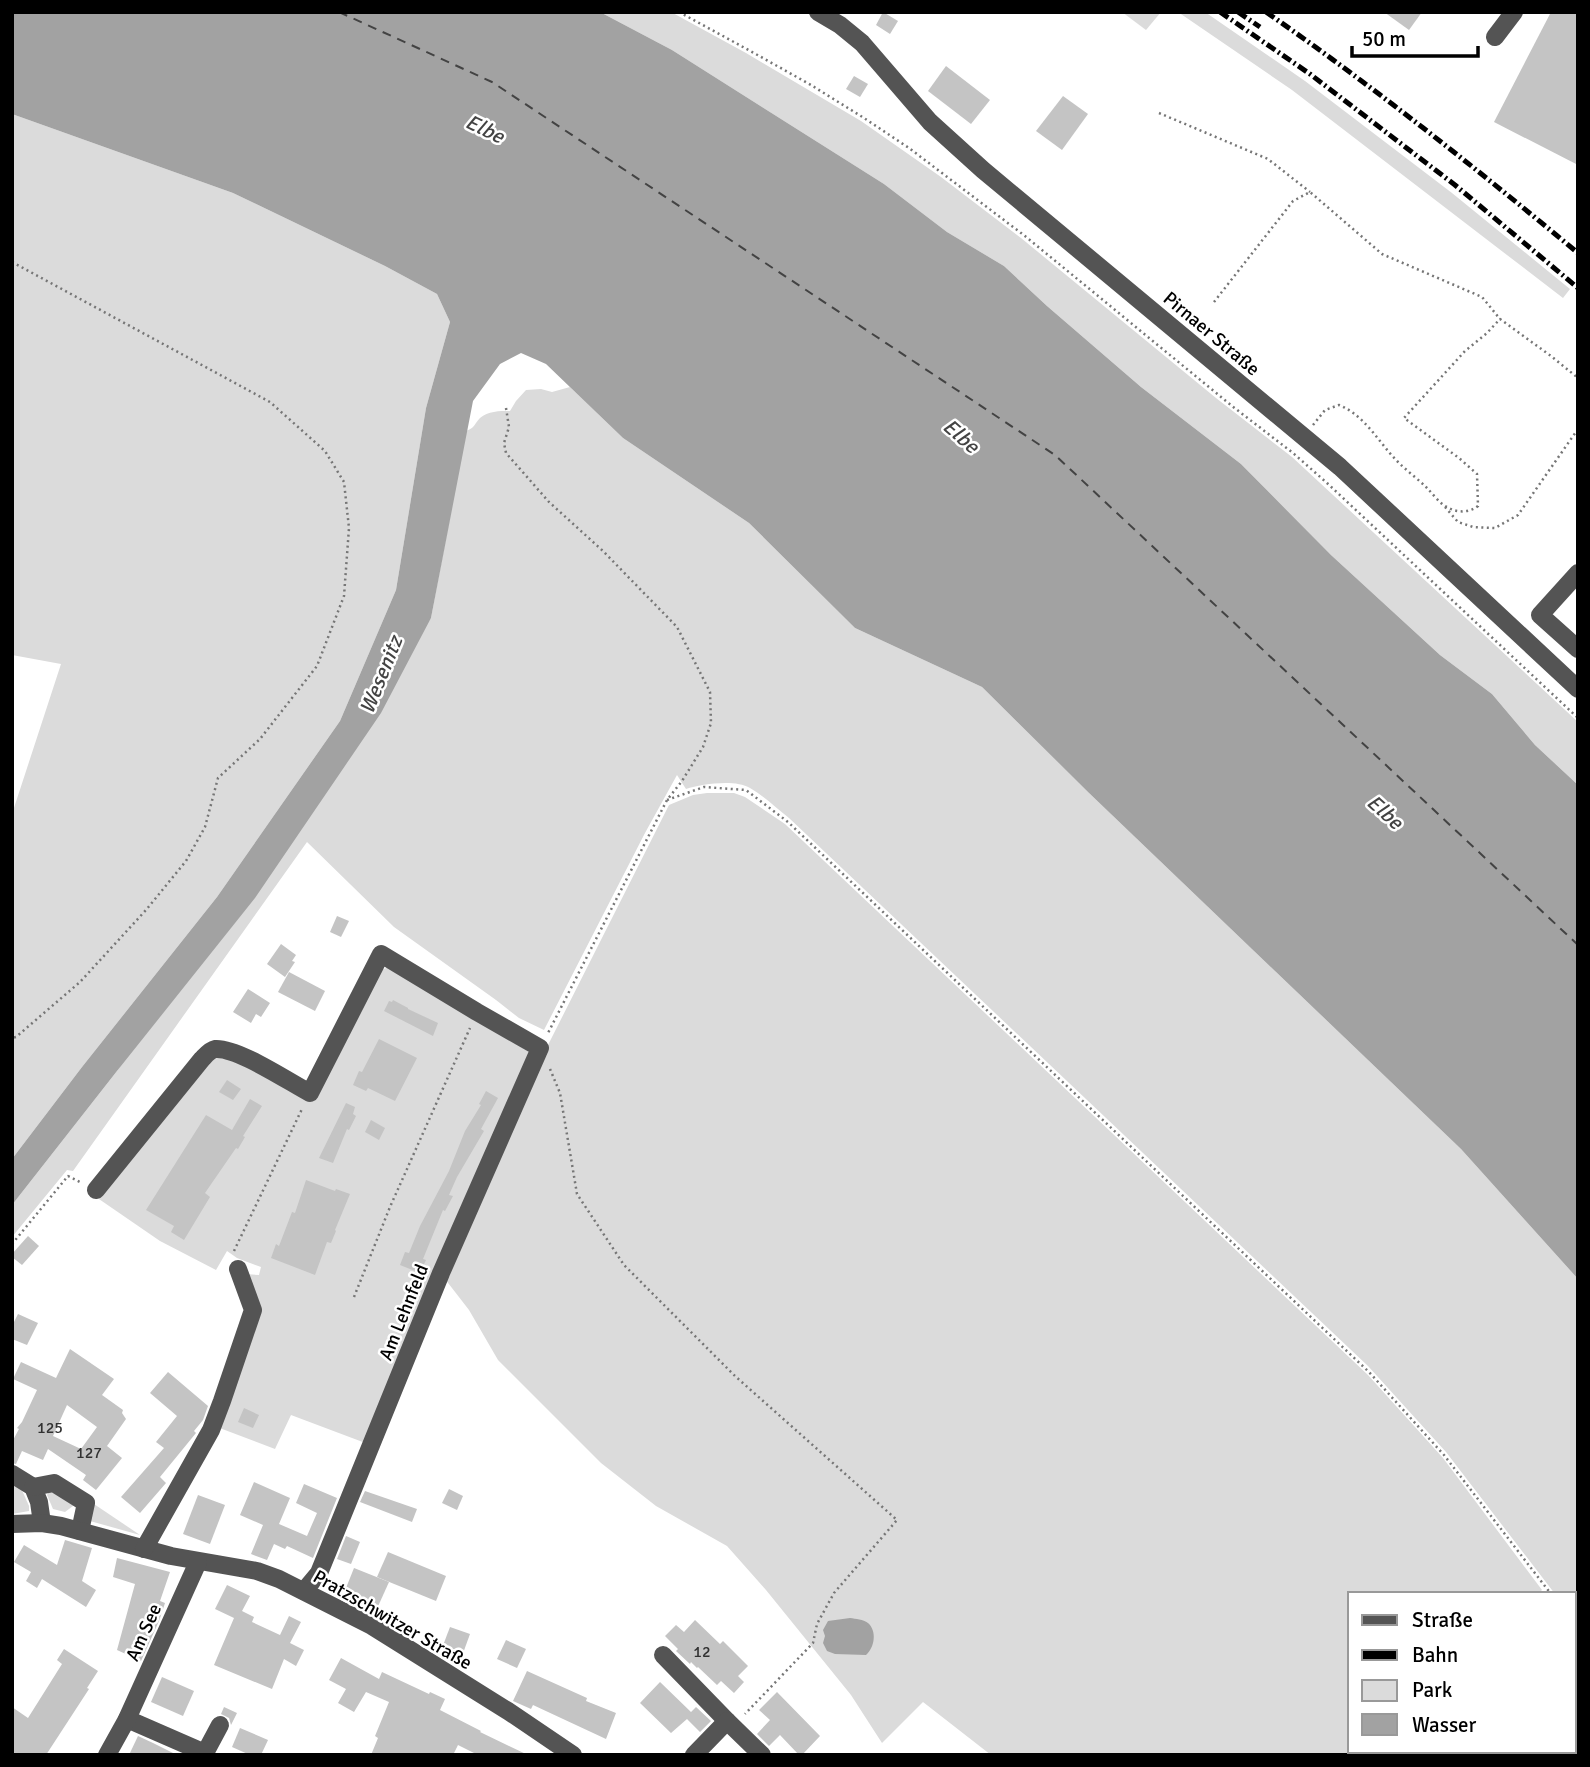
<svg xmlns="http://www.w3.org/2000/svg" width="1590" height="1767" font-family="Signika,sans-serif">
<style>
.green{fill:#dbdbdb}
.water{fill:#a2a2a2}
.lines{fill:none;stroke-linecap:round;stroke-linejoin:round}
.ferry{stroke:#434343;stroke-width:2;stroke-dasharray:9 7;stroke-linecap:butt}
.building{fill:#c4c4c4;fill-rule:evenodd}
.path{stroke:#767676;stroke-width:2.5;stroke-dasharray:2 3.5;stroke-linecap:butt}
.minor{stroke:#545454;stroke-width:18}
.rail{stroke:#000;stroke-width:5;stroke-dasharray:10 3.5 2 3.5;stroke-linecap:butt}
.labels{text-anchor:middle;stroke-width:5;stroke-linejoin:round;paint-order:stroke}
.number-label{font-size:16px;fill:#313131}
.street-label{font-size:19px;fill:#000;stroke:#fff}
.water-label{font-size:21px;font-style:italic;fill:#434343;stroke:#fff}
</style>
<rect width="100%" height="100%" fill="#fff"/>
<g class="green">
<polygon points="600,12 671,12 746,53 861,121 941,177 1021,238 1216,398 1292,457 1578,722 1578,785 1535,745 1492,694 1440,655 1331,555 1241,464 1141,387 1047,306 1004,266 947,232 884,184 672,50"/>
<polygon points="1122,12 1161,12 1146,30"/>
<polygon points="1178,12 1205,12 1305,81 1452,193 1570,289 1563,298 1292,90"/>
<polygon points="12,114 233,193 385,266 437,294 450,322 426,408 396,590 340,721 217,897 82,1067 12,1159 12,814 61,664 12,655"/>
<path d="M570,387L623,438L749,523L855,628L982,687L1089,793L1461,1149L1578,1279V1621L1574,1617V1594H1555L1446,1452L1368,1366L789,818C776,808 764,796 750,788C735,779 702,784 686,789L677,775L645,833L544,1030L519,1018L496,1000L394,927L307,842L73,1171L67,1170L12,1237V1205L117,1071L431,618L466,431C475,428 474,424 480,418C488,411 499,411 510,411L516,401L526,390L541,389L552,392Z"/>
<polygon points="707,793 734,793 745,797 785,824 1368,1375 1443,1458 1542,1590 1538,1594 1350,1594 1350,1751 1574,1751 1574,1676 1578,1674 1578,1755 991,1755 923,1702 882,1743 851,1695 766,1590 727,1546 656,1506 601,1463 498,1360 469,1310 445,1279 546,1049 669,805 693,795"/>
<polygon points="393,966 532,1054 368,1444 291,1415 275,1449 217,1427 258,1309 245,1274 259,1275 261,1267 237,1258 227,1251 216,1270 160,1241 96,1197 209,1058 232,1058 311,1101 380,970"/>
<polygon points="12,1484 21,1488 29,1506 29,1511 12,1514"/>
<polygon points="52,1487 77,1503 65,1512 53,1509 47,1495"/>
<polygon points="91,1502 140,1535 90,1521"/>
</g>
<g class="water">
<polygon points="12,12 600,12 672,50 884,184 947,232 1004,266 1047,306 1141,387 1241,464 1331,555 1440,655 1492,694 1535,745 1578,785 1578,1279 1461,1149 1089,793 982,687 855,628 749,523 623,438 546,364 521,353 500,364 473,401 431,618 381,713 255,898 117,1071 12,1205 12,1159 82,1067 217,897 340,721 396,590 426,408 450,322 437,294 385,266 233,193 12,114"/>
<path d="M850,1618C856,1619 863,1619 868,1623C877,1631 875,1647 866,1655L835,1654L827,1651L823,1643L825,1636L823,1630L828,1621Z"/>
</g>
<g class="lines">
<polyline class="ferry" points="339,12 492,82 1055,455 1578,945"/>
</g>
<g class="building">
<polygon points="883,12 898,21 890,34 876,25"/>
<polygon points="1384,12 1422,12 1409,30"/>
<polygon points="1551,12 1578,12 1578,165 1494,122"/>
<polygon points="946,66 990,100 971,124 928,91"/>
<polygon points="854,76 868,84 860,97 846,89"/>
<polygon points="1063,96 1088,114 1062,150 1036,131"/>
<polygon points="337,916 349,921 341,937 330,932"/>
<polygon points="281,944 296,955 292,961 295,962 285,977 267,964"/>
<polygon points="289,972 325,991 315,1011 278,992"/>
<polygon points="248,989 270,1003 261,1017 256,1014 251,1023 233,1012"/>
<polygon points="393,1000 408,1008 408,1009 438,1023 433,1036 384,1011 389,1001 392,1002"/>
<polygon points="379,1039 417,1058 395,1101 368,1088 366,1091 353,1085 359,1071 362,1072"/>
<polygon points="227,1080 241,1089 233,1100 219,1092"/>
<polygon points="486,1091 498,1098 481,1129 484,1131 457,1177 449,1195 453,1196 445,1211 443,1210 423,1259 426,1260 420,1273 400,1265 405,1252 409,1253 420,1226 449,1171 465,1131 481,1105 479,1104"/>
<polygon points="250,1099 262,1106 243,1136 245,1137 238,1149 236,1148 205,1193 210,1197 184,1240 171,1232 174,1226 146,1210 206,1115 232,1130"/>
<polygon points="346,1103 355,1107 353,1114 356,1116 349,1130 347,1129 333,1163 319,1158"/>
<polygon points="371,1120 385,1128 379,1140 365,1132"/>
<polygon points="306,1180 335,1191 336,1189 350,1194 335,1230 336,1231 331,1243 327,1242 315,1275 271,1258 276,1244 279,1246 292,1212 295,1213"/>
<polygon points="28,1236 39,1246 22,1265 12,1257 12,1254"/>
<polygon points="18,1314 38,1323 27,1345 12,1339 12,1326"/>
<path d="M70,1349L114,1379L102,1395L123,1410L122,1413L126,1419L107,1446L122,1458L96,1490L83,1480L86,1475L48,1449L43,1460L22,1451L16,1464L12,1463V1442L19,1429L17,1428L22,1422L37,1390L13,1379L21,1362L56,1378ZM67,1405L97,1427L81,1449L53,1436Z"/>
<polygon points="168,1372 208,1406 203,1420 194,1431 196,1433 160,1477 166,1483 140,1513 121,1497 164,1448 156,1442 177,1416 150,1393"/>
<polygon points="244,1408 259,1415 253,1428 238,1422"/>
<polygon points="254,1482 290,1498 279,1524 307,1536 317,1513 296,1503 304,1484 337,1498 313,1558 287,1546 285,1549 274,1544 267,1560 251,1554 263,1525 240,1515"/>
<polygon points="449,1489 463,1496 457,1510 442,1503"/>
<polygon points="365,1491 417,1509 412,1522 360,1502"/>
<polygon points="198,1495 225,1505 210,1544 183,1534"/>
<polygon points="346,1536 360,1542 351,1564 337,1559"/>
<polygon points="65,1540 92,1548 82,1581 96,1590 86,1607 42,1579 37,1588 26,1581 31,1572 14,1562 24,1545 57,1565"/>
<polygon points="388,1552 446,1576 436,1601 377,1577"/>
<polygon points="117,1558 170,1572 160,1601 165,1603 159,1621 141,1661 117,1650 135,1584 113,1577"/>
<polygon points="354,1568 389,1582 375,1613 342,1598"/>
<polygon points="227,1585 250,1596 242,1611 254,1617 252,1622 280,1635 289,1616 301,1622 290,1643 304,1650 296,1666 284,1659 272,1689 214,1665 234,1618 215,1609"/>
<polygon points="695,1620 720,1644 723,1641 748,1666 738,1676 744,1682 734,1693 721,1681 717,1685 698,1667 697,1668 691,1662 690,1664 676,1651 678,1649 665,1636 676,1625 684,1632"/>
<polygon points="450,1627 470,1634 462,1656 442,1648"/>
<polygon points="506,1640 526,1649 517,1668 497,1659"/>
<polygon points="64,1649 98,1671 87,1688 89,1689 46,1755 12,1755 12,1707 28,1718 62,1664 57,1660"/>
<polygon points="341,1658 379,1679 382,1672 429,1694 430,1692 445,1699 440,1710 481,1731 480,1732 528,1755 478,1755 458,1745 453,1755 371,1755 378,1738 375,1736 389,1702 366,1692 354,1712 338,1703 346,1689 329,1680"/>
<polygon points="527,1671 587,1698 586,1701 616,1713 606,1739 533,1705 531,1709 513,1701"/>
<polygon points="162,1677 194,1691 183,1716 151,1702"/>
<polygon points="660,1682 691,1712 696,1707 711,1721 700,1732 687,1719 671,1733 640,1703"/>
<polygon points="777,1692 820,1736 802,1755 799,1755 780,1735 769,1746 757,1734 770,1720 759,1710"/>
<polygon points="224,1707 237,1713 231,1725 229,1718 221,1714"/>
<polygon points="240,1728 268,1740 261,1755 250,1755 232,1747"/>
<polygon points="138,1736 153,1743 177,1755 129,1755"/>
</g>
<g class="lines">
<g class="path">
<polyline points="679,12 754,53 811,85 864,118 909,148 1025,236 1232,406 1293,453 1327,483 1578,718"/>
<polyline points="1159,113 1268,159 1310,192"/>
<polyline points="12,262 270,402 325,451 344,482 349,528 344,596 317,666 260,739 218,778 205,827 186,861 146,910 80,982 16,1037 12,1038"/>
<polyline points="1214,302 1293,201 1310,192 1382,254 1482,297 1500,319"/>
<polyline points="506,408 509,427 504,443 506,453 549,502 603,551 677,627 710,692 711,723 703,747 682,781 667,800 547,1035"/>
<path d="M1313,425L1325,410L1339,405C1366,416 1378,442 1398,462C1407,471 1418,479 1427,488C1433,494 1439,503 1447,507C1457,513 1469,513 1478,506L1477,474L1459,458L1404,418L1465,351L1487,333L1500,319L1551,356L1578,378"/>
<polyline points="1445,507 1458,522 1473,527 1495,528 1518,515 1578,429"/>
<polyline points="667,800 704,787 746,790 788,822 1369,1372 1444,1455 1551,1594"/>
<polyline points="550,1069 560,1093 577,1194 624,1265 735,1376 897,1520 834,1593 817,1624 813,1643 745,1714"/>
<polyline points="12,1244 68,1176 80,1182"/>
<polyline points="234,1251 302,1109"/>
<polyline points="354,1297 390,1207 470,1028"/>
<polyline points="1574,1622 1578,1626"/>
</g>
<g class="minor">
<polyline points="818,12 840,25 862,43 930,122 983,170 1340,467 1578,689"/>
<polyline points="1495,37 1514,12"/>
<polyline points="1578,573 1540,615 1578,649"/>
<path d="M96,1190L202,1059C206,1055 210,1050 215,1049C237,1047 289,1082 310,1093L381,954L477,1012L540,1048L441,1273L319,1573L304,1591"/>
<polyline points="12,1474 33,1487 39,1502 42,1523"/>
<polyline points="33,1487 54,1483 86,1503 80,1531"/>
<polyline points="12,1524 42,1523 61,1526 171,1556 257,1571 279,1579 372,1626 508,1711 573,1755"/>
<polyline points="144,1549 211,1430 222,1401 253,1310 238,1269"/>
<polyline points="663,1655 727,1721"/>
<polyline points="127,1719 205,1753 220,1725"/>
<polyline points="107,1755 127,1719 198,1562"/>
<polyline points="694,1755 727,1721 762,1755"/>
</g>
<g class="rail">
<polyline points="1220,12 1310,74 1455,185 1578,288"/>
<polyline points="1238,12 1260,27"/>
<path d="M1266,12C1374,87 1477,169 1578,253"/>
</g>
</g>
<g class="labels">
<g class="number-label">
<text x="50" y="1433">125</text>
<text x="89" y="1458">127</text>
<text x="702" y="1657">12</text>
</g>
<g class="street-label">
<text transform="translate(1212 333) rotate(40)" y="7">Pirnaer Straße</text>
<text transform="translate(403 1312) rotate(-68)" y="7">Am Lehnfeld</text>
<text transform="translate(393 1619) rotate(30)" y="7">Pratzschwitzer Straße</text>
<text transform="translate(143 1632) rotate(-66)" y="7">Am See</text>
</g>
<g class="water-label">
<text transform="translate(485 129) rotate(26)" y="7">Elbe</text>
<text transform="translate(961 436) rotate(41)" y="7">Elbe</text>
<text transform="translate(381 675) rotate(-68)" y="7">Wesenitz</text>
<text transform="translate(1385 812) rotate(42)" y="7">Elbe</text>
</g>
</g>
<rect width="1590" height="1767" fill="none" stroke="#000000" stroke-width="28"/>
<rect x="1348" y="1592" width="228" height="161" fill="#ffffff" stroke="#999999" stroke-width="2"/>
<rect x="1362" y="1615" width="35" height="10" fill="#545454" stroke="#999999" stroke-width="2"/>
<text x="1412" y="1627" font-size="21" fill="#000000">Straße</text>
<rect x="1362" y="1650" width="35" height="10" fill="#000000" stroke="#999999" stroke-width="2"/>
<text x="1412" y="1662" font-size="21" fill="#000000">Bahn</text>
<rect x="1362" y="1680" width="35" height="21" fill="#dbdbdb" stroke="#999999" stroke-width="2"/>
<text x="1412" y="1697" font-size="21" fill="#000000">Park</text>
<rect x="1362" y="1714" width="35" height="21" fill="#a2a2a2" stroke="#999999" stroke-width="2"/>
<text x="1412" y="1732" font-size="21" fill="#000000">Wasser</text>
<path d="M1352 46v10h126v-10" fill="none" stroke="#000000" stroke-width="3.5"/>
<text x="1362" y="46" font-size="21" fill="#000000" stroke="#ffffff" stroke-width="5" paint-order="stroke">50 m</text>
</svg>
